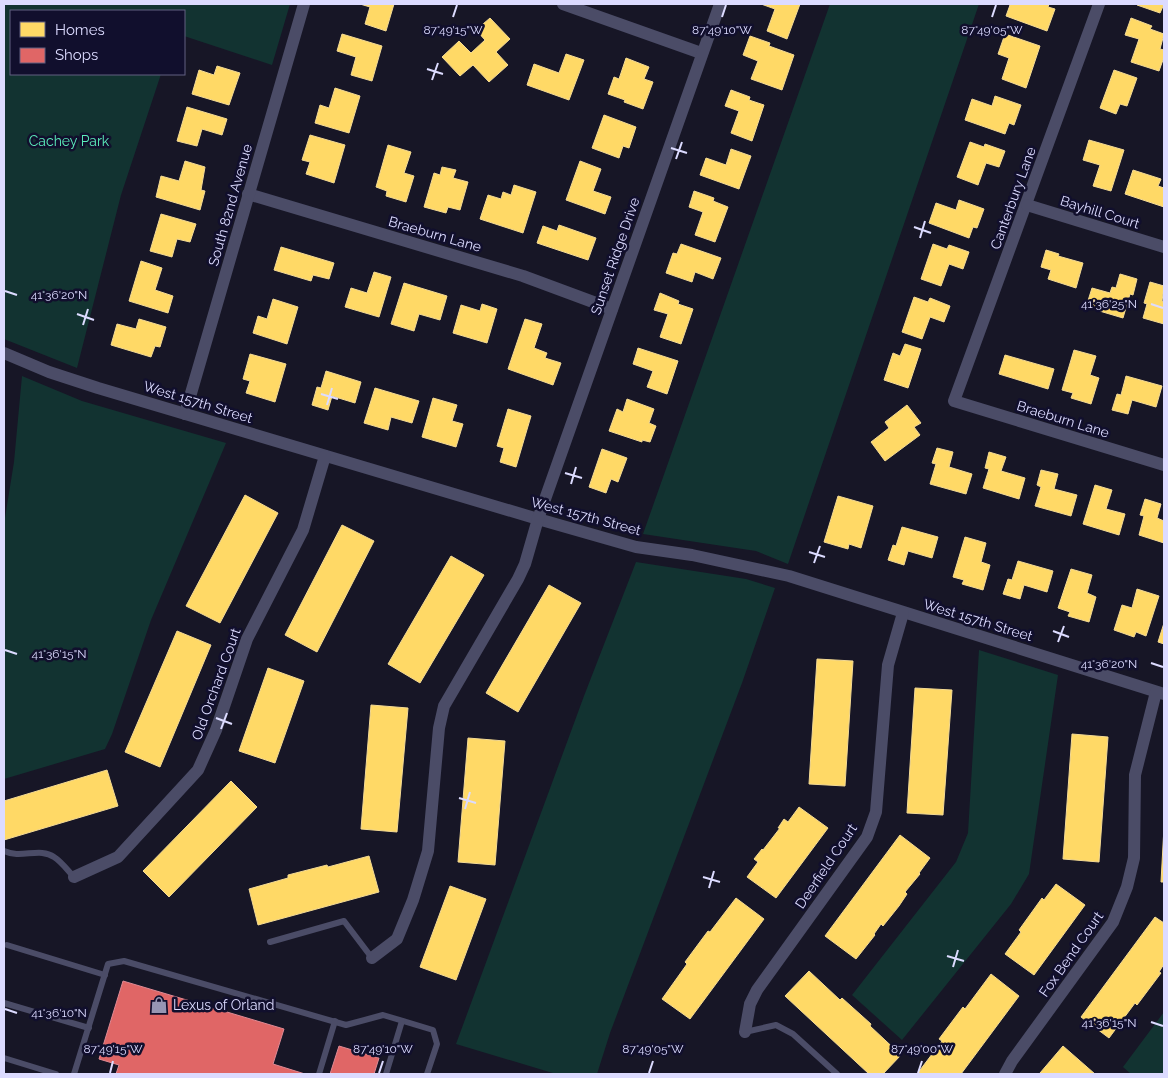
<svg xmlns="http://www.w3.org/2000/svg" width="1168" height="1078" font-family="Raleway,sans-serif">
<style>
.green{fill:#123331}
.homes{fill:#ffd966;stroke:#f4da94}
.shops{fill:#e06666;stroke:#df8994}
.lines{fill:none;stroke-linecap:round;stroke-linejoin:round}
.service{stroke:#4b4c67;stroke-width:6}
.minor{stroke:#4b4c67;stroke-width:12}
.ticks{fill:none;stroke:#dcdbff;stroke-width:2}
.labels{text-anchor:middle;stroke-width:5;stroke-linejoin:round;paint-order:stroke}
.park-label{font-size:14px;fill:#5becba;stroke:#110f2d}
.street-label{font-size:14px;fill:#dcdbff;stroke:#110f2d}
.poi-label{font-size:14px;fill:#dcdbff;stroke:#110f2d;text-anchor:start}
.ticks-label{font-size:12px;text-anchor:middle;fill:#dcdbff;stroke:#110f2d;stroke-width:5;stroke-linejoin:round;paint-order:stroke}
</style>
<rect width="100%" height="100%" fill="#171626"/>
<g class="green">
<polygon points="4,4 290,4 272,65 184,36 184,11 11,11 11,74 161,74 121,195 77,368 4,339"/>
<polygon points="830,4 979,4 788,564 756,551 643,534"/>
<polygon points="22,376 82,401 226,443 151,620 112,734 105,749 4,779 4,524 14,462"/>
<polygon points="636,562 746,579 775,588 742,683 610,1033 597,1074 556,1074 456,1044 584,696"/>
<polygon points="979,650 1058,675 1029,874 1011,904 902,1040 852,995 956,862 968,833"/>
<polygon points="1164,1012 1164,1074 1131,1074 1123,1067"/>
</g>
<g class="homes">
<polygon points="360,4 394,4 386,31 365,24 370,7"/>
<polygon points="761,4 800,4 787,39 767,31 775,9"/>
<polygon points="1007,4 1049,4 1048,7 1055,9 1047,31 1006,16 1010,5"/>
<polygon points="1138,4 1164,4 1160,13 1137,5"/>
<polygon points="490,18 510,39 496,52 508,65 489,82 473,65 460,76 442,57 459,41 471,53 485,40 476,30"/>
<polygon points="1131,18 1152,26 1150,29 1164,34 1160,49 1164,50 1164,57 1159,71 1131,62 1139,39 1125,35"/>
<polygon points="342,34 382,46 372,81 351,75 356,57 337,51"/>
<polygon points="1005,34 1040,46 1026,88 1002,79 1009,58 998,54"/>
<polygon points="750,36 770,43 769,46 794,55 782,90 751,79 758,61 743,55"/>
<polygon points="566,54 584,60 569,100 527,85 534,64 559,73"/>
<polygon points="626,58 649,67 644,79 653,82 643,109 624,102 625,100 608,94 614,77 619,79"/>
<polygon points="217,66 240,73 229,105 192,94 199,70 214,75"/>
<polygon points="1114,70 1137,78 1127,106 1120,104 1116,114 1100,108"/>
<polygon points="335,88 360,96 349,133 315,123 320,105 329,108"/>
<polygon points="731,90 750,97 749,100 764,105 752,141 731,133 739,111 725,106"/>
<polygon points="995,96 1021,105 1014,125 1009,123 1005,134 965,120 972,99 992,106"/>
<polygon points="187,107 227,119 222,135 202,129 197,146 177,141"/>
<polygon points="604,115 636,127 629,148 623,146 619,158 592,148"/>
<polygon points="310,135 345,145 334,183 306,174 310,162 302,160"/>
<polygon points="1089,140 1124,150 1111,191 1093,186 1100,165 1083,160"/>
<polygon points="970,142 984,147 985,144 1005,151 999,167 986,163 978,185 957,177"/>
<polygon points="388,145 411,152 404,173 414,176 406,202 386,196 387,191 376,187"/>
<polygon points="731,149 751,156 739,189 700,175 706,158 726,165"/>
<polygon points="185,161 205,167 201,190 205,191 200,210 156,197 161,176 179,181"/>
<polygon points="580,161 601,169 593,191 611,197 605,214 566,200"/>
<polygon points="442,167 456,170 453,178 468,182 460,210 448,207 446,213 424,207 434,173 440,175"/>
<polygon points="1133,170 1161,179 1158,186 1164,188 1164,207 1125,194"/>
<polygon points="514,185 536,192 523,233 480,219 488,195 501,199 503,192 511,195"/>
<polygon points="694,191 714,198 713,201 728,207 715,242 695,235 703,212 689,207"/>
<polygon points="959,200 984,209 977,228 973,227 969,238 929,223 936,203 956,210"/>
<polygon points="161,214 196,224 190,242 177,239 172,257 150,251"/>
<polygon points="559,225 596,238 588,260 537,243 543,226 557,231"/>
<polygon points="681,244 721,258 713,279 695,272 692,282 666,273 673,253 677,254"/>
<polygon points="933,244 947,249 949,245 969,252 963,269 949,264 941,286 921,279"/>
<polygon points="281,247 334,263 329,279 313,275 311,281 274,270"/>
<polygon points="1046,250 1059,254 1058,256 1083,263 1076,288 1048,279 1051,270 1041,267"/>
<polygon points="141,261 162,268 155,290 173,296 168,313 129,301"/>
<polygon points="374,272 391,277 379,317 345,307 351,288 367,293"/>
<polygon points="1120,274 1137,279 1133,295 1130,294 1123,318 1086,307 1092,288 1110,293 1112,287 1116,288"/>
<polygon points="1150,282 1164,286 1162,301 1164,302 1164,324 1143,318 1147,304 1144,303"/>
<polygon points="404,283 447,296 440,320 419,314 414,331 391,324"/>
<polygon points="660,293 679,301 678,304 693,309 681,344 660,337 668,314 654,310"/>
<polygon points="914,297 928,302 930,298 950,306 944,322 930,317 922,339 902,332"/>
<polygon points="273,299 298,307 287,344 253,333 258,316 267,319"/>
<polygon points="482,304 497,309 487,343 453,333 461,305 480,311"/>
<polygon points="139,319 166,327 160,347 155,346 151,357 111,345 117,324 136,329"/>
<polygon points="525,319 542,324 534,348 547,353 545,358 561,363 553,385 508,369"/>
<polygon points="905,344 921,349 908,388 884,380 893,353 900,356"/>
<polygon points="638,348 678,361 667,394 647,387 653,371 633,364"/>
<polygon points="1074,350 1096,356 1090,375 1099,378 1091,404 1071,398 1073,393 1062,390"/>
<polygon points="250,354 286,364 275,402 246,393 250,381 243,379"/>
<polygon points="1005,355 1054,369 1048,389 999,374"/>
<polygon points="326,371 361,382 355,403 332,396 328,410 312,405 317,387 321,388"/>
<polygon points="1126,376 1162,386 1156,407 1132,400 1128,414 1112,410 1117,394 1121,395"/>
<polygon points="375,388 419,401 412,423 391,417 388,430 364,423"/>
<polygon points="433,398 457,405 452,421 463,424 456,447 422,437"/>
<polygon points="627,399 654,409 649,423 656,426 650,442 642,440 642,442 609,431 617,409 623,412"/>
<polygon points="907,405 921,423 914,427 920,435 885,461 871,442 889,428 885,422"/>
<polygon points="508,409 531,416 516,467 500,462 504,448 497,446"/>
<polygon points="937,448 953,452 949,467 972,474 966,494 930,484 936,464 932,463"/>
<polygon points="602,449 627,458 618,482 611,479 606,493 589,487"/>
<polygon points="989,452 1006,457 1001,471 1025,478 1019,499 983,488 989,469 985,468"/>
<polygon points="1041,470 1058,474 1054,489 1077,495 1071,516 1035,506 1041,487 1037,485"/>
<polygon points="1095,485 1112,490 1106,509 1125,514 1119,535 1083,524"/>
<polygon points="245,495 278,513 220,623 186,606"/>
<polygon points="838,496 873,506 861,548 849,544 848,549 824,542"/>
<polygon points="1145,499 1161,504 1157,518 1164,521 1164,543 1139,535 1144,516 1140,515"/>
<polygon points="342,525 374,541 317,652 285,635"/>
<polygon points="902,527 938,537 932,558 908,551 904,565 888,560 893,545 896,546"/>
<polygon points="965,537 986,543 981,562 990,565 983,590 962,584 964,580 953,577"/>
<polygon points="451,556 484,575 420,683 388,664"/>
<polygon points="1018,561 1053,571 1047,592 1024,585 1020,599 1003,594 1008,579 1012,580"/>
<polygon points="1071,569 1092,575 1087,593 1096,597 1089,622 1068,616 1070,612 1058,608"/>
<polygon points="549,585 581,603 518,712 486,693"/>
<polygon points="1137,589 1159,596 1146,636 1136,632 1134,637 1114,630 1122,605 1132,608"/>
<polygon points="1164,623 1164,644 1158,642"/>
<polygon points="177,631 211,645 160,767 125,752"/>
<polygon points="817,659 853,661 845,786 809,784"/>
<polygon points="268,668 304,681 275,763 239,751"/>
<polygon points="915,688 952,690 943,815 907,813"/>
<polygon points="371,705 408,708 397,832 361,829"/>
<polygon points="1072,734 1108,737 1099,862 1063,859"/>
<polygon points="468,738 505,741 495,865 458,862"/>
<polygon points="107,770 118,806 4,840 4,801"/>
<polygon points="231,781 257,807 169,897 143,871"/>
<polygon points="799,807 828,828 776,898 747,877 758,862 754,859 762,849 763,850 780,828 778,828 784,819 788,822"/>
<polygon points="1164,827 1164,882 1161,882"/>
<polygon points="900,835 930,858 919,873 920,874 905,892 907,894 899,906 883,926 881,924 874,934 875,935 856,959 825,936"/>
<polygon points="369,856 379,892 258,925 249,889 288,878 288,875 327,865 328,867"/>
<polygon points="1056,884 1085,905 1034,975 1005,954 1021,932 1019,930 1042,898 1044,900"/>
<polygon points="450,886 486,899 456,980 420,967"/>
<polygon points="736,898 764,919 690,1019 662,999 687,964 685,962 708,931 710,932"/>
<polygon points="1155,917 1164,923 1164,964 1159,972 1161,973 1137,1005 1135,1003 1109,1038 1081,1017"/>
<polygon points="809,971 840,1000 842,998 871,1024 870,1026 901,1055 883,1074 869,1074 785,996"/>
<polygon points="991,974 1019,996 961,1074 917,1074 942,1041 939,1039 963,1007 965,1009"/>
<polygon points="1063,1046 1095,1074 1042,1074 1040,1073"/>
</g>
<g class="shops">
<polygon points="123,981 284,1029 273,1064 305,1074 116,1074 119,1065 99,1059"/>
<polygon points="339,1046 379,1058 374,1074 330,1074"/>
</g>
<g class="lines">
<g class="service">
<path d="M4,851C21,859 40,847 54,857C62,862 68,871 74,877"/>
<polyline points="270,942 344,921 372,958"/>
<polyline points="7,945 105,975"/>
<polyline points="4,1003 89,1028"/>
<polyline points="745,1032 776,1025 793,1034 837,1074"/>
<polyline points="4,1058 56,1074"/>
<polyline points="74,1074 108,964 124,961 346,1025 383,1015 433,1030 437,1044 427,1074"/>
<polyline points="319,1074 335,1021"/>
<polyline points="386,1074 402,1021"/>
</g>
<g class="minor">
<polyline points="563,4 701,53"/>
<polyline points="1099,4 954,401 1164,465"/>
<polyline points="248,194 523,276 612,309"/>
<polyline points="1027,205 1164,247"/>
<polyline points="4,353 49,372 98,388 538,519 636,547 692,555 789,576 1164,694"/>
<polyline points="185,414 304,4"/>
<polyline points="74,877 118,857 198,770 216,730 247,639 303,530 325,456"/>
<polyline points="372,958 397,939 413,900 428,851 439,728 444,706 518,579 525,564 538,519 720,4"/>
<polyline points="745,1032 750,1004 757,990 867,837 876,812 888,665 903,613"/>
<polyline points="1005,1074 1012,1061 1113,922 1127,887 1134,858 1135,775 1156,692"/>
</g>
</g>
<path class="ticks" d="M453,17L457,5M722,17L726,5M992,17L996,5M427,69L443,74M432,80L438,63M671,148L687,153M676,159L682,142M914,227L931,233M920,238L925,221M5,291L17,295M1151,304L1163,308M77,314L94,320M83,325L88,309M321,394L338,399M327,405L332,388M565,473L582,478M571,484L576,467M809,552L825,557M814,563L820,546M1053,631L1069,637M1058,642L1064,626M5,650L17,654M1151,663L1163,667M216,718L232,724M221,729L227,713M459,798L476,803M465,809L470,792M703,877L720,882M709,888L714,871M947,956L964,961M953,967L958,950M5,1009L17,1013M1151,1022L1163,1026M110,1073L113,1061M379,1073L383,1061M649,1073L653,1061M918,1073L922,1061"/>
<defs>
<g id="shop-bare" transform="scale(1.35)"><path d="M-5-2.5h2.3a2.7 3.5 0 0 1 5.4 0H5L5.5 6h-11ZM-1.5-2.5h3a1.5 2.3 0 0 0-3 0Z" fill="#9796b3" stroke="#110f2d" stroke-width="2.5" paint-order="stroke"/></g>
</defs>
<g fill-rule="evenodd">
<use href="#shop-bare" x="159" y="1005"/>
</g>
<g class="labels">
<g class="park-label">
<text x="69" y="146">Cachey Park</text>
</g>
<g class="street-label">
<text transform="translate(1013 198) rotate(-70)" y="5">Canterbury Lane</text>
<text transform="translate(230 205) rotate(-74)" y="5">South 82nd Avenue</text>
<text transform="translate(1100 212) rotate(17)" y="5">Bayhill Court</text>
<text transform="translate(435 234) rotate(16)" y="5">Braeburn Lane</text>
<text transform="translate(615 256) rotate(-71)" y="5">Sunset Ridge Drive</text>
<text transform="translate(198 402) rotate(17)" y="5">West 157th Street</text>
<text transform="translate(1063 419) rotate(17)" y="5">Braeburn Lane</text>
<text transform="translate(586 516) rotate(15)" y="5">West 157th Street</text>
<text transform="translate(978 620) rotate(17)" y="5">West 157th Street</text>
<text transform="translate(216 684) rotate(-70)" y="5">Old Orchard Court</text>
<text transform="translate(826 866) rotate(-56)" y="5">Deerfield Court</text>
<text transform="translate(1071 954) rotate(-55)" y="5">Fox Bend Court</text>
</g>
<g class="poi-label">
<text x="173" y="1010">Lexus of Orland</text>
</g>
</g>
<g class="ticks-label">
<text x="453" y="34">87°49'15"W</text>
<text x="722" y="34">87°49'10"W</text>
<text x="992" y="34">87°49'05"W</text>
<text x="59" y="299">41°36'20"N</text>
<text x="1109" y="308">41°36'25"N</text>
<text x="59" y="658">41°36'15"N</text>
<text x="1109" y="668">41°36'20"N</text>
<text x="59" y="1017">41°36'10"N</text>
<text x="1109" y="1027">41°36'15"N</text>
<text x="113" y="1053">87°49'15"W</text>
<text x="383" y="1053">87°49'10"W</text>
<text x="653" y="1053">87°49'05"W</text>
<text x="922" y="1053">87°49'00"W</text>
</g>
<rect width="1168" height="1078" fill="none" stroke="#dcdbff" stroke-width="10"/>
<rect x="10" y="10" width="175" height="65" fill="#110f2d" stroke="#626181"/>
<rect x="20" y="22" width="25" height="15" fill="#ffd966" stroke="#626181"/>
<text x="55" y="35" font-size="15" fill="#dcdbff">Homes</text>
<rect x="20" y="48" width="25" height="15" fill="#e06666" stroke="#626181"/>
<text x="55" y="60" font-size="15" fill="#dcdbff">Shops</text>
</svg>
